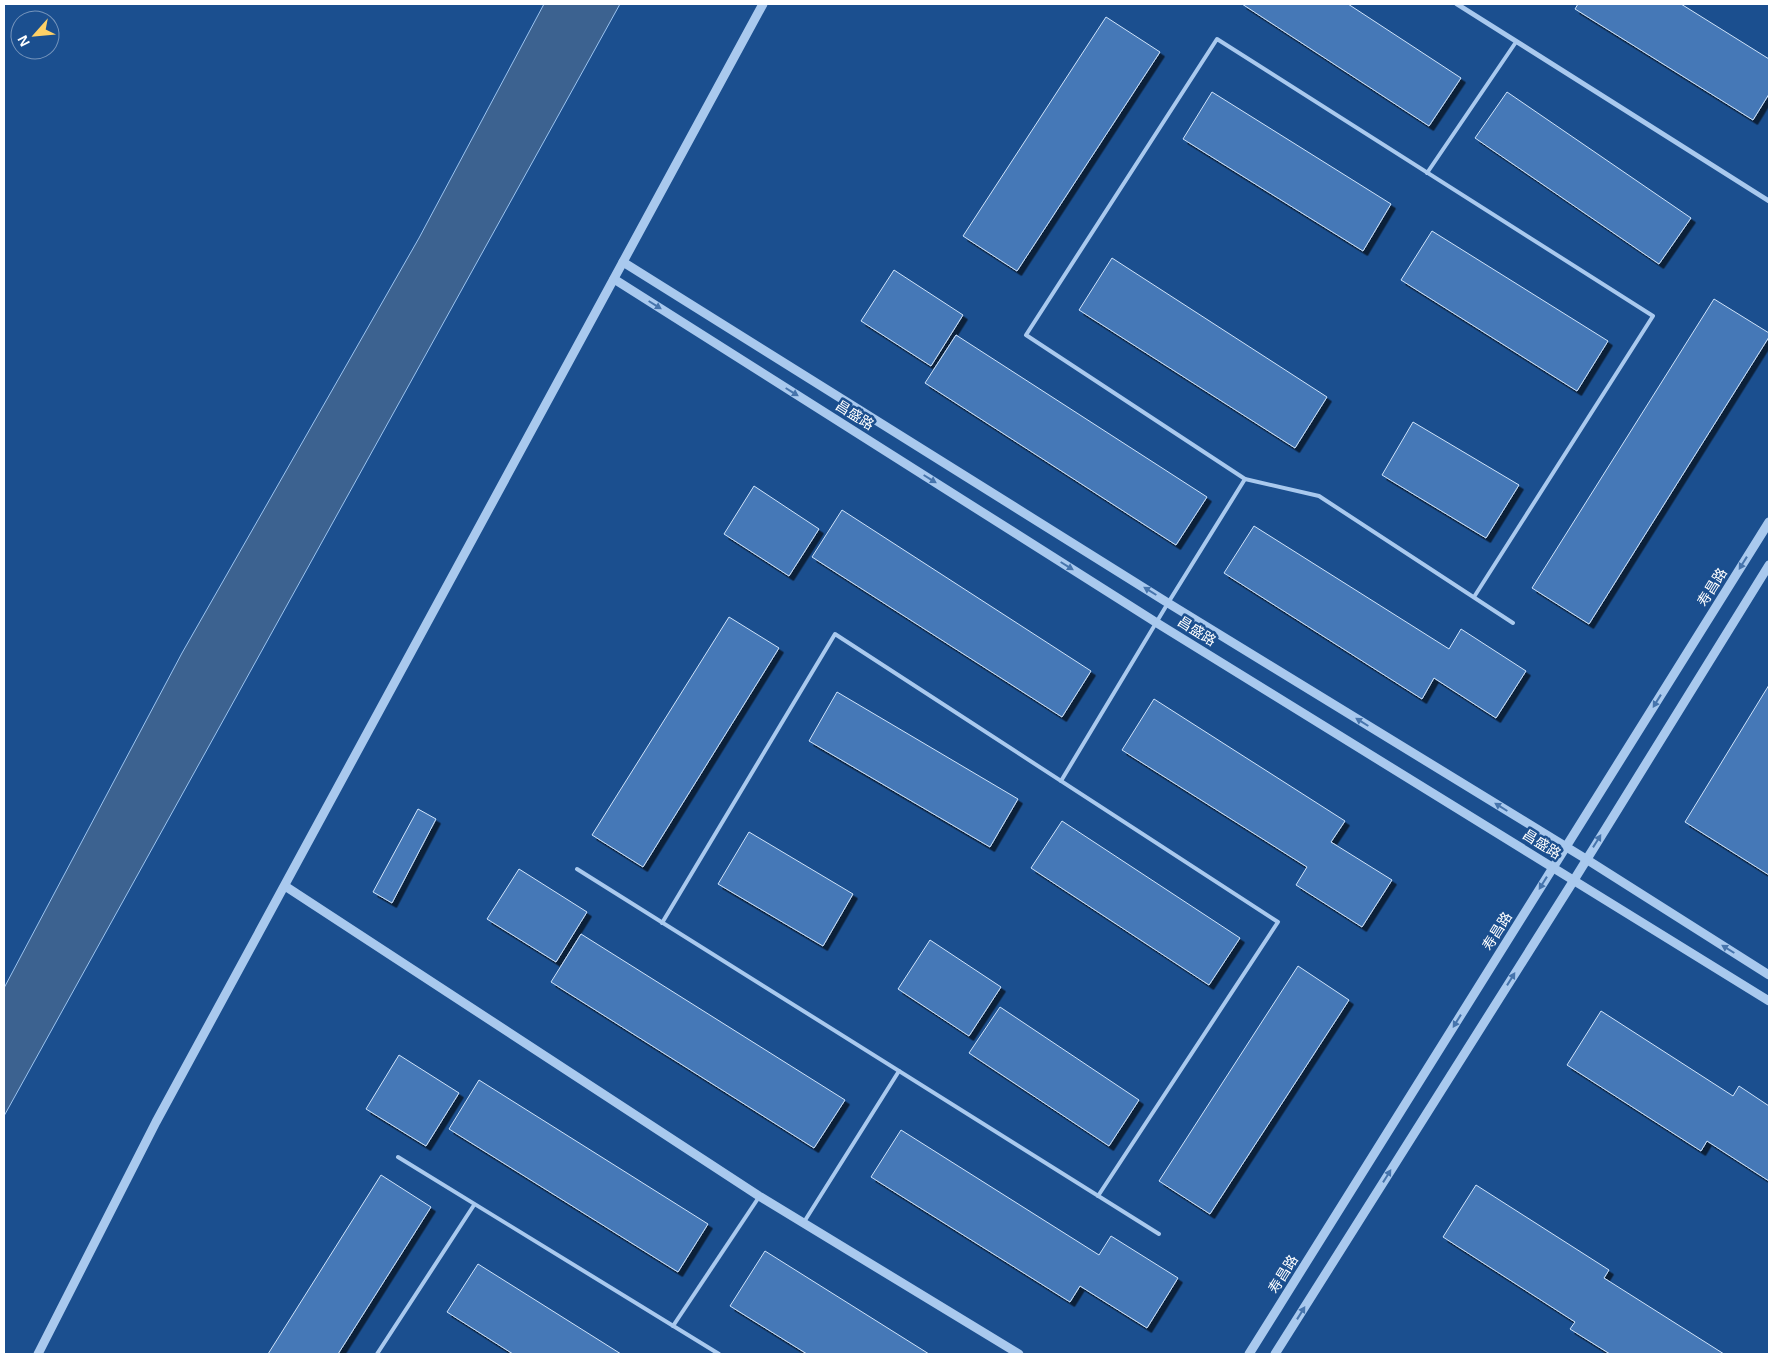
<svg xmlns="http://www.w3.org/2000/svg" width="1773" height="1358" font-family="Helvetica,'Noto Sans SC',sans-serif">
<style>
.water{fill:#3c6290;stroke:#9cc4f0}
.building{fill:#4478b7;stroke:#cfe3fa;filter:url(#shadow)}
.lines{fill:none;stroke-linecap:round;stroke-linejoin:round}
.service{stroke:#a9c9ee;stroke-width:4}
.minor{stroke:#a9c9ee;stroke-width:5}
.tertiary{stroke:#a9c9ee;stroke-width:9}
.oneway{fill:#4674ac}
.labels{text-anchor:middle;stroke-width:5;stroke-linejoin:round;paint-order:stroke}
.street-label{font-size:14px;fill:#fff;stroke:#1b4f8f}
</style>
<defs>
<filter id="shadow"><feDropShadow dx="4.5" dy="4.5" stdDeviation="0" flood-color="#0009"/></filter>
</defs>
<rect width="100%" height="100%" fill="#1b4f8f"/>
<polygon class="water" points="544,4 620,4 4,1116 4,988 182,653 419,238"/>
<g class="building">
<polygon points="1242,4 1348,4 1461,78 1429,126"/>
<polygon points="1578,4 1681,4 1769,59 1769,94 1753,120 1575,9"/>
<polygon points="1106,17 1160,52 1017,271 963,236"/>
<polygon points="1212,92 1391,204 1363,251 1183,139"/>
<polygon points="1507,92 1691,218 1659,264 1475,138"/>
<polygon points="1432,231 1608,341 1577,391 1401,280"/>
<polygon points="1112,258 1327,397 1295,448 1079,310"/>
<polygon points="894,270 963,315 931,366 861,321"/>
<polygon points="1714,299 1769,333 1769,337 1589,624 1532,588"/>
<polygon points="956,335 1207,497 1176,545 925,383"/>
<polygon points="1413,422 1519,485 1486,538 1382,475"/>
<polygon points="754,486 819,529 789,576 724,534"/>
<polygon points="842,510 1091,671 1062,717 812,557"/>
<polygon points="1254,526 1449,649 1461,629 1526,671 1496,718 1434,678 1422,699 1224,573"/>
<polygon points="729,617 779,648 643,867 592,835"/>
<polygon points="1769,685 1769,875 1685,822"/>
<polygon points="837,692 1018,799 990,847 809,741"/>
<polygon points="1154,699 1345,821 1331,842 1392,880 1362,927 1296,885 1307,867 1122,750"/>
<polygon points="418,809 436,819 392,903 373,892"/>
<polygon points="1062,821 1240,938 1209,985 1031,868"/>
<polygon points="749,832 853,894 823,946 718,884"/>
<polygon points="519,869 587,912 556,962 487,919"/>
<polygon points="581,934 845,1100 814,1148 551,982"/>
<polygon points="930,940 1001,987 969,1036 898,989"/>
<polygon points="1298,966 1349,1000 1210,1214 1159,1181"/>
<polygon points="1000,1007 1139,1100 1109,1146 969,1053"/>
<polygon points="1601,1011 1733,1096 1739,1086 1769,1106 1769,1181 1707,1141 1701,1151 1567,1065"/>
<polygon points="399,1055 459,1093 426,1146 366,1109"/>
<polygon points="479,1080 708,1224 678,1272 449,1129"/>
<polygon points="901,1130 1099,1255 1111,1236 1178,1278 1147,1328 1080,1286 1070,1302 871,1177"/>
<polygon points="381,1175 431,1207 338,1354 268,1354"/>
<polygon points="1476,1185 1609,1270 1604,1278 1724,1354 1610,1354 1570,1329 1575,1322 1443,1237"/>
<polygon points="765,1251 929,1354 807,1354 730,1306"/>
<polygon points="478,1264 621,1354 513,1354 447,1312"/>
</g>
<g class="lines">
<g class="service">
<polyline points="1427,173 1516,42"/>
<polyline points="1474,597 1653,316 1217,39 1026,335 1245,479 1319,496 1513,623"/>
<polyline points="1061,781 1168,603 1245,479"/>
<polyline points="577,869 1159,1234"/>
<polyline points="662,923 835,634 1278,922 1098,1196"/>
<polyline points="398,1157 719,1354"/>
<polyline points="804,1222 899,1071"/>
<polyline points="673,1326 759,1197"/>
<polyline points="377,1354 474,1205"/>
</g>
<polyline class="minor" points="1457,4 1769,201"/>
<g class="tertiary">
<polyline points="623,262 1168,603 1586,859 1769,975"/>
<polyline points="614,279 1157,623 1769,1001"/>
<polyline points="285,886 759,1196 1019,1354"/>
<polyline points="38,1354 156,1122 763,4"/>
<polyline points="1249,1354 1769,522"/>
<polyline points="1275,1354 1574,880 1769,565"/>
</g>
</g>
<defs><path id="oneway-solid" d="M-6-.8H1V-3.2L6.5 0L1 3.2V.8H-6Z" transform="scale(1.25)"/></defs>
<g class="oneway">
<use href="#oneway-solid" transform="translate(655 305) rotate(32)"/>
<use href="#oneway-solid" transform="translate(792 392) rotate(32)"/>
<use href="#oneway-solid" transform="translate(930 479) rotate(32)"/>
<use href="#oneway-solid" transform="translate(1743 563) rotate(122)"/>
<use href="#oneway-solid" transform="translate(1067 566) rotate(32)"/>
<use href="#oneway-solid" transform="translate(1150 591) rotate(-148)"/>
<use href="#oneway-solid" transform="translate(1657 701) rotate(122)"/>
<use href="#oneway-solid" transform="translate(1362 722) rotate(-148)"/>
<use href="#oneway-solid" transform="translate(1501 807) rotate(-148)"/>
<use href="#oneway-solid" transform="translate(1597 841) rotate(-58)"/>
<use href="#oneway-solid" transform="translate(1543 883) rotate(122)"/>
<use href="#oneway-solid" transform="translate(1728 949) rotate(-148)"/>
<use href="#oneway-solid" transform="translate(1511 979) rotate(-58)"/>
<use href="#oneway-solid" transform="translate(1457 1021) rotate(122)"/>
<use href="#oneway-solid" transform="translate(1387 1176) rotate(-58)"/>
<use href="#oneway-solid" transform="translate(1301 1313) rotate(-58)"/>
</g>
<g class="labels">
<g class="street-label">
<text transform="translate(855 415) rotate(32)" y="5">昌盛路</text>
<text transform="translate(1712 587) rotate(-58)" y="5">寿昌路</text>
<text transform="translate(1197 631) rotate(32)" y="5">昌盛路</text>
<text transform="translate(1542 844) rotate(32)" y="5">昌盛路</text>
<text transform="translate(1497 931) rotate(-58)" y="5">寿昌路</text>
<text transform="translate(1283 1274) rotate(-58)" y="5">寿昌路</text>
</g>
</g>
<rect width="1773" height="1358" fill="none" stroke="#ffffff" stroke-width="10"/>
<g transform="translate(35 35) rotate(243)"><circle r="24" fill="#1b4f8f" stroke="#7695bc"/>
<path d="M0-4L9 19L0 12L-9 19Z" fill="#ffd166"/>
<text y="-8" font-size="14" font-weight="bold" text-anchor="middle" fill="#ffffff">N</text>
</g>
</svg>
